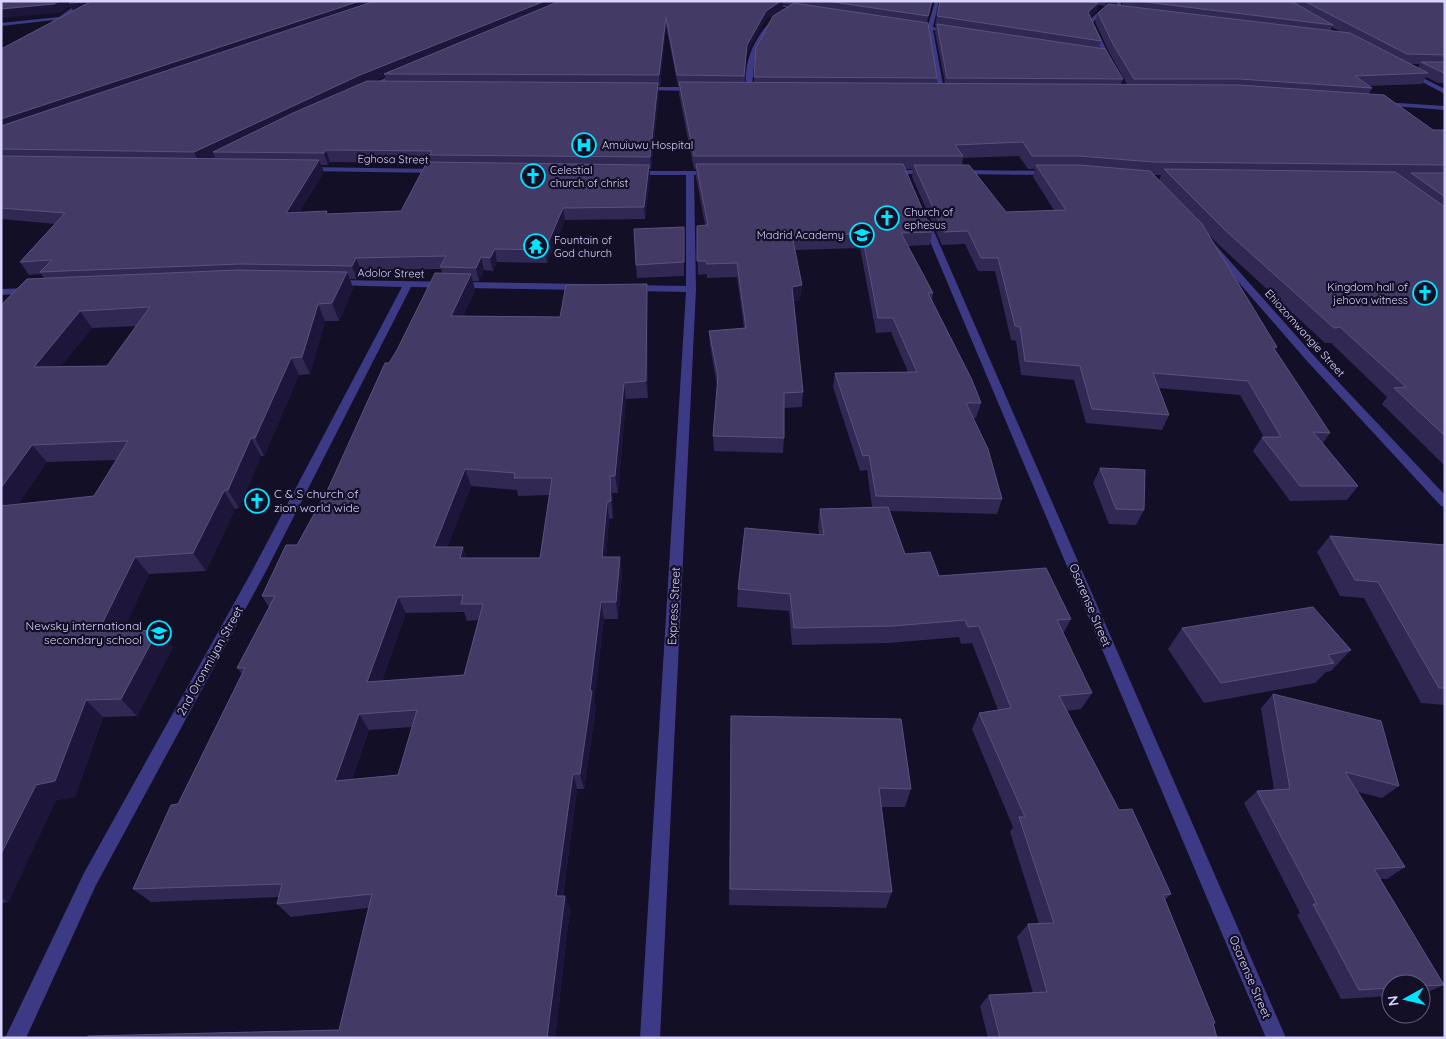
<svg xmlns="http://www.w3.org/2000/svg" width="1446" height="1039" font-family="Quicksand,sans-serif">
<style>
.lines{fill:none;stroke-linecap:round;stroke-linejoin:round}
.street{fill:#3d3a85;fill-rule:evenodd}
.wall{fill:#312854;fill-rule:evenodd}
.shaded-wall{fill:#1d163a}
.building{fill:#433a66;stroke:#5a527e;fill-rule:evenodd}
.labels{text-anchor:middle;stroke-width:4.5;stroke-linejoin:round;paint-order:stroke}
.far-poi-label{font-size:11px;fill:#d9d4ff;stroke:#130f26;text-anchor:start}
.far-street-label{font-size:11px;fill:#d9d4ff;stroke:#130f26}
.poi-label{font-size:12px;fill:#d9d4ff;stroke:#130f26;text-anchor:start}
.street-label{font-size:12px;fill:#d9d4ff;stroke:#130f26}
</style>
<rect width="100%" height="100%" fill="#130f26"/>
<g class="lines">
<g class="street">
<polygon points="81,1 87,1 46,30 41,29 54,20 1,26 1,23 59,17"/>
<polygon points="748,1 761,1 806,9 804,10"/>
<polygon points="935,1 939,1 933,27 955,31 952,33 933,30 944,90 941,92 938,90 928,29 910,25 913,23 928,26"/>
<polygon points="1116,1 1120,1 1123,9 1105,11 1093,22 1113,63 1110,65 1107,63 1087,22 1102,9 1118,7"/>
<path d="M781,12L785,13C757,40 755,49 752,89L747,90C741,61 758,29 781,12Z"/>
<polygon points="402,71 404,74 367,89 362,88"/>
<polygon points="1409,71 1445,89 1445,94 1407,74"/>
<polygon points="643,87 695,87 698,89 695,91 641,90"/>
<polygon points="1382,102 1445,106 1445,110 1380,105"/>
<polygon points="306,167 439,169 443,171 439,173 303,171 302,169"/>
<polygon points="889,170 929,170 933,172 929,174 886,174 886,170"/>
<polygon points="959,170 1051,171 1055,173 1051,175 956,174 956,170"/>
<polygon points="634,171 711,171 715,173 711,175 694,175 696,289 660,1038 640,1038 686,292 631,291 626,288 631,285 686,286 686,175 631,175 630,173"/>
<polygon points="922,218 929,220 1286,1038 1266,1038 921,220"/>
<polygon points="1207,242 1213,242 1315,357 1445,495 1445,507 1441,506 1307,361 1207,246"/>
<polygon points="336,280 584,284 589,287 584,290 411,287 265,573 96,885 26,1038 5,1038 84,873 252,571 402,287 333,285 333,281"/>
<polygon points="31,288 34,289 34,293 1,295 1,289"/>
</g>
</g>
<g class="wall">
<path d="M1,1H933L927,23L937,78L936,83H945L935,32L936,26L935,25L940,1H1117L1116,5L1123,6L1121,1H1445V83H1438L1426,77L1422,84L1368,86L1372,88L1369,94L1433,130H1445V466L1382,404L1387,397L1331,343H1325L1219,245L1208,234L1277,347L1275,350L1330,433L1323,443L1358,486L1347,500L1290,501L1253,451L1262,437H1264L1240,395L1159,388L1169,415L1162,430L1086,423L1074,380L1021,375L1016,341L1011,340L995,271H978L965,244L942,245L912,177L913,169H905L932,232L930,245L908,246L933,293L932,300L981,403L976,418H973L1002,499L997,514L890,511L905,554L939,576L1071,619L1063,634L1092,693L1081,709L1067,711L1119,810L1171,894L1165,900L1215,1023L1213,1024L1217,1038H988L980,1006L989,995L1033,993L1017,937L1028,924H1039L1010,832L1013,827L972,729L979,713L998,710L972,643L961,644L959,637L889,643L792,645L789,611L737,607L738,589L819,534L818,526L820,509L872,507L867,470L860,471L833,387L835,373L908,372L891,332L876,333L860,248L795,250L802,285L800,299L794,301L803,392L802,407L784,408V438L783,453L714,451L713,436L717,386L710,345L709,331L744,328L737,277L707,278V274L698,275L697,226L705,225L696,177V169H694L679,94V86H678L666,26L660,86H658L659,94L651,169H649L650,176L645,219L565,220L547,263L497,262L493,271L484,270L479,281H473L475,290L463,316L560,317L647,284L648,300V398L626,399L618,493H612L613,518L609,519L606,557L622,574L618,619H604L594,700L596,707L584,789H577L563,896L570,908L555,1038H87L339,1030L368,908L291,917L277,904L279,897L151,902L133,889L178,804L242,674L237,668L269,607L262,596L297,545L328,489L389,363L442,274L441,269L361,270L357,279H350L353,288L339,321H325L310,374L299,375L264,456H261L239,508L235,509L206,571L149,574L123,631L173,647L137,716L103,717L75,797L56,800L8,902L1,903V307L44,278L41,274L29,275L20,262L55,224L1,219V49L73,11L70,6L59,13ZM783,4L790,5L756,48L754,82H745L746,55L765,20L783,9ZM1098,5L1106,6L1098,13L1095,22L1110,54L1127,84H1121L1123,79L1099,48L1101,41L1090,17L1096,12ZM1332,27L1341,32L1330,31ZM1410,64H1420L1418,68ZM385,76L386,81H373ZM1019,156L1028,169H1035L1033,177L1054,210L1006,212L962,165L963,158ZM330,162L426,163L401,211L328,214L299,212L324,172L321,165H328ZM1154,175H1161L1159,181ZM137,326L107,366H61L92,328ZM116,460L94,496L18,504L47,462ZM471,486L517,490L518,496L549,495L540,558H467L447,547ZM464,612L467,621L478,620L464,675L382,681L406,613ZM412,727L398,775L352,779L369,730Z"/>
<polygon points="684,227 684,276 637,278 636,265"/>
<polygon points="1100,468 1144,510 1136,525 1109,524 1093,483"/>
<polygon points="1330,536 1445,545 1445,705 1421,703 1364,598 1340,596 1317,552"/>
<polygon points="1182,628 1351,650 1331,671 1326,672 1315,683 1204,703 1168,649"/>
<polygon points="1273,694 1399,786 1382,798 1358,792 1405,867 1387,879 1380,879 1444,985 1423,994 1421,994 1421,984 1391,984 1391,996 1341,999 1297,915 1300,913 1244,803 1257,791 1274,790 1261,708"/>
<polygon points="731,716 911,789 905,807 881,807 892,892 886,908 729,905"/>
</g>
<g class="shaded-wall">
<polygon points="59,1 90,2 74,12 70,6 59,13 1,18 1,9"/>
<polygon points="360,1 389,1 1,132 1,119"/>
<polygon points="545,1 568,1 384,74 385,76 363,85 213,152 215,157 200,164 194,152 360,75"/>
<polygon points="781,1 783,1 783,9 765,20 746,55 744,86 747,45 766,11"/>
<polygon points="932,1 933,1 927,25 928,16"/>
<polygon points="1106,1 1117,1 1115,5 1105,6"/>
<polygon points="1098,3 1096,12 1085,22 1088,12"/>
<polygon points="666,17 666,26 660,86 659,75"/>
<polygon points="658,83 659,94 651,169 650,157"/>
<polygon points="326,150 330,162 328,165 324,153"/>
<polygon points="319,160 324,172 291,225 286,213"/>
<polygon points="649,165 650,176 645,219 644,207"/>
<polygon points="563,208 565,220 547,263 545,250"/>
<polygon points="495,249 497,262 493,271 490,258"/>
<polygon points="481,257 484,270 479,281 476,268"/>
<polygon points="356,258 361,270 357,279 352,266"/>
<polygon points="347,272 353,288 339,321 332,303"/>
<polygon points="471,274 475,290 456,332 451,316"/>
<polygon points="647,284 648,300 648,398 646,381"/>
<polygon points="802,285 800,299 791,301 792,287"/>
<polygon points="318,304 325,321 310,374 302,357"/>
<polygon points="80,311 92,328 47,384 34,367"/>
<polygon points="291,358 299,375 264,456 255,438"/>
<polygon points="624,383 626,399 618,493 615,476"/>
<polygon points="251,438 261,456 239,508 228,490"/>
<polygon points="32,445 47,462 12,513 1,502 1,488"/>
<polygon points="465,469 471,486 441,564 434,547"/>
<polygon points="610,476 612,493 613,518 611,501"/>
<polygon points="224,491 235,509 206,571 193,553"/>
<polygon points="607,502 609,519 605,574 602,557"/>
<polygon points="463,547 469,564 460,558"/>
<polygon points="135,557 149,574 115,650 98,632"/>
<polygon points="620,557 622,574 618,619 616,602"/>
<polygon points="398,597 406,613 376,698 367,682"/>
<polygon points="601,602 604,619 594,700 596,707 584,789 580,774"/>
<polygon points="158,630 173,647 137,716 121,699"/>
<polygon points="86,700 103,717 75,797 56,800 8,902 1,898 1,854 36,785"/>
<polygon points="359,714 369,730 346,796 335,781"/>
<polygon points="573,774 577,789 561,908 556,896"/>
<polygon points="565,896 570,908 555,1038 547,1038"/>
</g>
<g class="building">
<polygon points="1,1 59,1 54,4 1,9"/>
<polygon points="72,1 360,1 1,119 1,49 90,2 69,3"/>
<polygon points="375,1 545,1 360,75 194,152 1,149 1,126"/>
<polygon points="560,1 781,1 766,11 747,45 744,76 677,75 666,17 659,75 384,74"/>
<polygon points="826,1 932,1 928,16"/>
<polygon points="940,1 1084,1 1098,3 1088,12 1101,41 937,16"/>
<polygon points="1137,1 1291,1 1333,25"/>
<polygon points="1304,1 1439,1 1445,3 1445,55 1407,54"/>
<polygon points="794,3 928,23 937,78 754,77 756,48 773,16"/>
<polygon points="1108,4 1350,33 1428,73 1355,76 1372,88 1239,79 1134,79 1113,44 1098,13"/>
<polygon points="937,24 1105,49 1123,79 947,78"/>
<polygon points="1421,62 1445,62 1445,73 1444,73"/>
<polygon points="367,81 658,83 650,157 430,155 432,151 326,150 324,153 213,152 293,113"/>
<polygon points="679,82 1239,85 1384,95 1433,130 1445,130 1445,165 1153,162 1079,156 1032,156 1023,142 955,145 963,156 694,156"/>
<polygon points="1,156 319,160 286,213 327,211 326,214 401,211 427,162 649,165 644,207 563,208 545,250 495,249 490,258 481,257 476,268 440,267 446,256 356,258 352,266 240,264 40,272 52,260 20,262 65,213 1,208"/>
<polygon points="696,164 903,164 932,232 901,233 933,293 928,293 972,380 981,403 966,403 988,449 1002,499 876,496 869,455 863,456 835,373 917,372 893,318 878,318 862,234 792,236 802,285 792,287 803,392 784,393 784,438 713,436 718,376 709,331 746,328 737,263 707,264 706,261 697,261 697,226 708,225"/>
<polygon points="914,165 969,165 1006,212 1066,210 1036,165 1079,165 1150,171 1202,224 1277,347 1273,347 1330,433 1313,432 1358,486 1300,486 1262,437 1281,437 1248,381 1153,373 1169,415 1092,409 1080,366 1025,361 1020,327 1015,326 998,258 981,258 968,231 944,232"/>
<polygon points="1164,169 1395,172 1445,207 1445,436 1394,388 1406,387 1340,327 1334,328 1226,231"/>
<polygon points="1411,173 1445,173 1445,197"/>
<polygon points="684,227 684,262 636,265 634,229"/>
<path d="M238,270L347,272L332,303L318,304L302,357L291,358L255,438H251L228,490L224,491L193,553L135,557L98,632L158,630L121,699L86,700L55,781L36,785L1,854V506L94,496L128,441L32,445L1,488V307L5,301L27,279ZM150,307L107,366L34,367L80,311Z"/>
<path d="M435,273L471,274L451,316L560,317L566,285L647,284L646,381L624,383L615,476H610L611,501L607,502L602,557H620L616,602H601L590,691H592L580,774H573L556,896H565L547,1038H87L88,1036L339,1030L372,894L277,904L282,884L133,889L171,805L178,804L245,668H237L275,596H262L286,545H297L328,489L385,363H389L397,350ZM465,469L515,473L514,478H552L540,558H460L463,547H434ZM463,595L461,604H483L464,675L367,682L398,597ZM417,710L398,775L335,781L359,714Z"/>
<polygon points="1100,468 1145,470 1144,510 1116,509"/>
<polygon points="888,507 905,554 930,552 939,576 1046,568 1071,619 1057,620 1092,693 1059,696 1119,810 1132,809 1171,894 1163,895 1215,1023 1213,1023 1217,1038 1000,1038 989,995 1047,992 1028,924 1054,923 1019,817 1025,817 979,713 1011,708 979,626 968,627 965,620 893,626 794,628 790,594 738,589 745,528 824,535 820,509"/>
<polygon points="1330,536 1445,545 1445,688 1439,688 1378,582 1355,580"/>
<polygon points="1313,607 1351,650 1328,655 1334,663 1221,683 1182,628"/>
<polygon points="1273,694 1381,721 1399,786 1345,772 1405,867 1374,869 1444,985 1421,986 1421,984 1391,984 1391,988 1359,990 1313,904 1317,904 1257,791 1290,789"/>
<polygon points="731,716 901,719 911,789 879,788 892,892 730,889"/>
</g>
<defs>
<g id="hospital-ring" transform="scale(1.25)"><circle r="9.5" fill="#130f26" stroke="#00e5ff" stroke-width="1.5"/><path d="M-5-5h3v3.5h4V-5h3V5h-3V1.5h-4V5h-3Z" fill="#00e5ff"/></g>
<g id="church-ring" transform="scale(1.25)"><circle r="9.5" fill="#130f26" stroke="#00e5ff" stroke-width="1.5"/><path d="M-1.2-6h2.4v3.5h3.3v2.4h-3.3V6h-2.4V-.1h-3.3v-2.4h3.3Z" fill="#00e5ff"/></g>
<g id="school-ring" transform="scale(1.25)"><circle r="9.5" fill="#130f26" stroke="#00e5ff" stroke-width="1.5"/><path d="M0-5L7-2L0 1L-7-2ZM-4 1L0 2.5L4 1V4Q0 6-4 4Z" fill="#00e5ff"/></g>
<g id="temple-ring" transform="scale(1.25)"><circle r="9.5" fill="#130f26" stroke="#00e5ff" stroke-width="1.5"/><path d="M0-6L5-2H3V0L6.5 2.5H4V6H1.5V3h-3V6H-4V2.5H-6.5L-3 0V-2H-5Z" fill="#00e5ff"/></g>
</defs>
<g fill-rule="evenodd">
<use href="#hospital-ring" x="584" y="145"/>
<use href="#church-ring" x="533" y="176"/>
<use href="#church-ring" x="887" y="218"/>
<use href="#school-ring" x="862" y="235"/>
<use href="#temple-ring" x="536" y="246"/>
<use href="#church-ring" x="1425" y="293"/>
<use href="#church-ring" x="257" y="501"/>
<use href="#school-ring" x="159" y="633"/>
</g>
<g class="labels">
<g class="far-poi-label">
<text x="602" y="149">Amuiuwu Hospital</text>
<text x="550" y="174">Celestial<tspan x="550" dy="13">church of christ</tspan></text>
<text x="904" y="216">Church of<tspan x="904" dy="13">ephesus</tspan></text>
<text x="844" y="239" text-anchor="end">Madrid Academy</text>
<text x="554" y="244">Fountain of<tspan x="554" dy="13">God church</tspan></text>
<text x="1408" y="291" text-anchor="end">Kingdom hall of<tspan x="1408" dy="13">jehova witness</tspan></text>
</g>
<g class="far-street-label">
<text transform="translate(393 159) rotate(1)" y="4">Eghosa Street</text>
<text transform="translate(391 273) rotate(1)" y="4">Adolor Street</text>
<text transform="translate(1305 333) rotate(48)" y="4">Ehiozomwangie Street</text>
</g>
<g class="poi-label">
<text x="274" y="498">C &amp; S church of<tspan x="274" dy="14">zion world wide</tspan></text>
<text x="142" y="630" text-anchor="end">Newsky international<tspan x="142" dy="14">secondary school</tspan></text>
</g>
<g class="street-label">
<text transform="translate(1090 605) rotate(67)" y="4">Osarense Street</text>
<text transform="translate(674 606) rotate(-87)" y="4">Express Street</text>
<text transform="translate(210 661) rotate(-61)" y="4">2nd Oronmiyan Street</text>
<text transform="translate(1250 977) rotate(67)" y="4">Osarense Street</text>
</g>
</g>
<rect width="1446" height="1039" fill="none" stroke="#d9d4ff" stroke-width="5"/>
<g transform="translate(1406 999) rotate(262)"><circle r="24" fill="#130f26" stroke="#625e7d"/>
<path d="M0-4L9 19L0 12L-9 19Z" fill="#00e5ff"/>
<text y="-8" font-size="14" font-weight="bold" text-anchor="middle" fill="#d9d4ff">N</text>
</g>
</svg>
